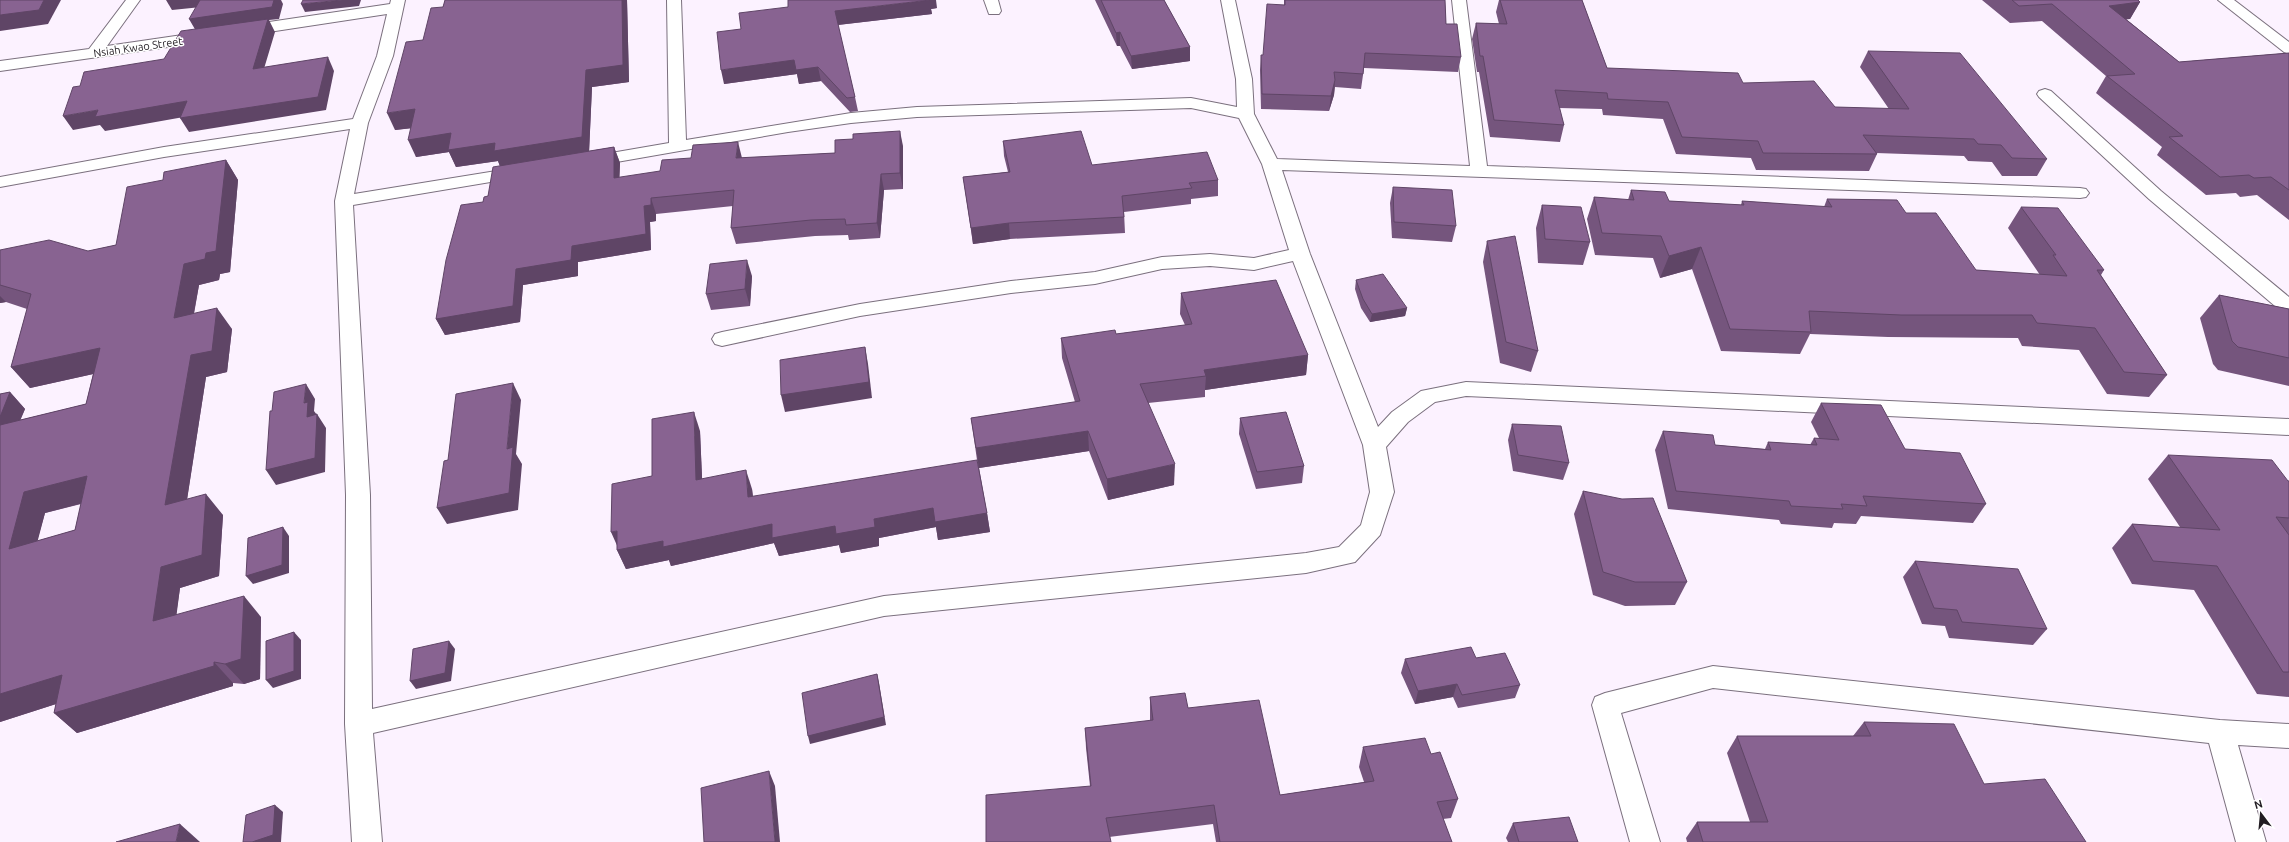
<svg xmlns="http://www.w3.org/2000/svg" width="2289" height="842" font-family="Ubuntu,sans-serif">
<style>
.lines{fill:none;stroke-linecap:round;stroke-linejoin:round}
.minor-casing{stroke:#7b707e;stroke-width:2}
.minor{fill:#fff;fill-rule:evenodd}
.wall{fill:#75557d;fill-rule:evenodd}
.shaded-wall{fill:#5f4566}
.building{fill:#886391;stroke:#5f4566;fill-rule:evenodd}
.labels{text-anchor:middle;stroke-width:3;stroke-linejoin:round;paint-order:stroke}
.far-street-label{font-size:11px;fill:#211c22;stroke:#fff}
</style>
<rect width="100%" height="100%" fill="#fcf2ff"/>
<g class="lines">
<g class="minor-casing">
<g id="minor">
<polygon points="126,0 140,0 107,46 203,32 208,34 211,37 208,40 203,42 0,71 0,61 89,49"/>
<polygon points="391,0 405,0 393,56 368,123 354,194 521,167 527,168 530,172 527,176 353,205 370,495 372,709 884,596 1306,553 1339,547 1361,525 1370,492 1363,445 1293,261 1254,270 1210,266 1162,269 1095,284 1011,293 860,316 722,346 715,344 712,339 715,334 722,332 860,304 1011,281 1095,272 1162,257 1210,254 1254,258 1289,250 1262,164 1239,118 1191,108 917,117 851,123 788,132 588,167 582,166 579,162 582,158 669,143 667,0 681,0 686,140 851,113 917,107 1191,98 1237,107 1236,79 1221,0 1235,0 1252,79 1254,114 1277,159 1470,166 1452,0 1466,0 1487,166 2080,188 2086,189 2089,193 2086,197 2080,198 1282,170 1310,254 1378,427 1392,412 1421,391 1466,382 2289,419 2289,435 1466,396 1435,402 1408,422 1386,447 1394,492 1380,535 1355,562 1306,573 884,616 373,733 382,842 352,842 345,724 346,495 335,201 350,129 164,157 0,187 0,177 164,147 353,119 377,56 387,14 243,36 238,34 235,31 238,28 243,26 390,4"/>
<polygon points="984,0 998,0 1001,11 999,14 989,14"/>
<polygon points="2218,0 2234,0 2289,42 2289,54 2284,52"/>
<polygon points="2045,89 2051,91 2161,191 2289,297 2289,313 2282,312 2149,199 2039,97 2037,94 2039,91"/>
<polygon points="1713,666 2220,720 2289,724 2289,748 2238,745 2266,842 2236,842 2209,743 1713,688 1621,713 1660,842 1630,842 1592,705 1595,697 1605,693"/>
</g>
</g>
<use href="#minor" class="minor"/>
</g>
<g class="wall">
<polygon points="445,0 627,0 629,82 592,87 589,151 614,147 620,163 619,178 742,158 835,153 903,146 903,189 884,190 880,238 849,240 848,235 815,236 736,244 731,228 733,206 656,214 656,221 650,222 651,250 578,262 578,276 523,285 520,322 445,335 436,319 483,202 488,196 500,166 498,161 456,167 449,152 416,157 411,128 395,130 423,40 443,7"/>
<polygon points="1095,0 1164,0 1190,47 1190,61 1132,69 1120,46 1117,46"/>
<polygon points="1284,0 1445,0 1446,24 1461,57 1458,72 1364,68 1361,89 1335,87 1334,95 1329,111 1261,109 1260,70 1261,55 1263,55 1284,5"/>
<polygon points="1499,0 1582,0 1607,68 1743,83 1835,107 1889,109 1860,67 1868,51 2047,159 2037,176 2002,176 1992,162 1968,161 1964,156 1876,153 1877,154 1869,171 1756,170 1751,158 1676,154 1663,119 1603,115 1602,109 1559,108 1564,125 1560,142 1490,137 1479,72 1477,72 1472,39 1476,23 1499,24 1496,12"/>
<polygon points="1982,0 2138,0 2140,2 2130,19 2126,19 2179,62 2289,53 2289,220 2257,195 2240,197 2236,193 2206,195 2157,155 2162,147 2096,93 2106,76 2042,21 2010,23"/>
<polygon points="788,7 937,8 931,9 932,14 838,25 855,97 858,111 850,112 821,81 799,84 797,74 724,84 741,29"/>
<polygon points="1003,141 1092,165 1218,180 1218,196 1191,199 1191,204 1124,212 1125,233 1010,239 973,244 963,177 1008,172 1004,156"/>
<path d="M226,160L238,180L230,272L220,274L219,280L199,285L194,314L232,329L227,372L206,377L187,499L223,515L219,576L180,588L176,615L261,617L260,679L244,684L233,683V686L77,733L54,713L56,704L0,722V394L10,392L25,409L20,420L86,404L93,374L30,388L11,367L27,309L6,302L0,303V250L88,251L116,245L163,180ZM81,504L75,530L37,541L45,513Z"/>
<polygon points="1393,187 1456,226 1452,242 1392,238 1390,203"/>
<polygon points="1631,190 1669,201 1741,205 1742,201 1824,207 1827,199 1906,213 1976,270 2040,275 2008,228 2021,207 2104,270 2101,275 2167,375 2149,397 2107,394 2079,350 2022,346 2018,338 1888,337 1810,334 1800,354 1721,351 1692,269 1660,278 1653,258 1595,255 1587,219 1594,197 1628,200"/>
<polygon points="1542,205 1590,242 1583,265 1538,263 1536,228"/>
<polygon points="1487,241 1538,351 1531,372 1500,363 1483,262"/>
<polygon points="752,276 750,306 711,310 706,294"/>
<polygon points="1356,280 1407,308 1405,316 1370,322 1361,308 1355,289"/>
<polygon points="1181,293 1308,355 1306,375 1205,390 1205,397 1148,403 1174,485 1108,500 1089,451 979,468 987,513 990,532 938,540 936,527 879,538 879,546 841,553 839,545 779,556 774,543 671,566 669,560 626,569 617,550 652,476 700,431 702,479 752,489 753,497 978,467 971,418 1075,402 1062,358 1061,338 1116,334 1185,325 1180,314"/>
<polygon points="2219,295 2289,309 2289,386 2218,370 2213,364 2200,318"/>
<polygon points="1821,403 1905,449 1986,504 1973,523 1861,516 1856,524 1834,523 1832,528 1781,524 1779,520 1668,509 1655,450 1663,431 1715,445 1765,449 1768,442 1810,445 1814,438 1819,438 1811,422"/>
<polygon points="1240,418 1304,466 1302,483 1256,489 1239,434"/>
<polygon points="1512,424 1569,463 1563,480 1513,471 1508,440"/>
<polygon points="2168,455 2289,481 2289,697 2257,694 2194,590 2132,584 2112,548 2132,524 2180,527 2148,479"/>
<polygon points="1583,491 1687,582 1675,605 1625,606 1593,595 1574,514"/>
<polygon points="1915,561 2047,629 2033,645 1949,638 1945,626 1922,624 1903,577"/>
<polygon points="1476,658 1520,685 1515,698 1458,708 1453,697 1415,704 1401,673 1405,659"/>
<polygon points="1150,697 1188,708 1280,795 1364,782 1359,767 1363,747 1431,754 1458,799 1451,818 1443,819 1452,842 1216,842 1213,824 1109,837 1090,786 1086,748 1085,728 1150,721"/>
<polygon points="1864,722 1984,784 2086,842 1687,842 1686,838 1697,822 1750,822 1727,753 1737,736 1853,736"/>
<polygon points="1513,823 1578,842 1508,842 1506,838"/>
</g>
<g class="shaded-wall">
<polygon points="44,0 61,0 48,24 0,31 0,15"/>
<polygon points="166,0 208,0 211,6 172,10"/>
<polygon points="274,0 281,0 283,4 279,19 269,20 275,32 260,82 253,69 196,31 189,19"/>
<polygon points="342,0 361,0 359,6 305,12 301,4"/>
<polygon points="622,0 627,0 629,82 592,87 589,154 501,169 498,161 456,167 449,152 416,157 408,140"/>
<polygon points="929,0 936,0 937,8 931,9 932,14 837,25 835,11"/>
<polygon points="2140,2 2130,19 2099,23 2109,6"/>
<polygon points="1120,32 1120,46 1117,46 1116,33"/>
<polygon points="1190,47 1190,61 1132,69 1131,56"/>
<polygon points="328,57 334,71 326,110 189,132 180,118"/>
<polygon points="794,60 818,67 821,81 799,84 797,74 724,84 721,70"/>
<polygon points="1335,80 1334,95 1329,111 1331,96"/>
<polygon points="187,101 195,115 105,131 100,125 73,130 63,116 98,110"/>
<polygon points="415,109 423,127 395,130 387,113"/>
<polygon points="900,131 903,146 903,189 900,173"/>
<polygon points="738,142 742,158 736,158"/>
<polygon points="614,147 620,163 619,194 614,178"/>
<polygon points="226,160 238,180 230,272 220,274 219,280 199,285 189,339 174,318 184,264 206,253"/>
<polygon points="881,174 884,190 880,238 877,223"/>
<polygon points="651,198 656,214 656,221 650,222 651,250 578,262 578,276 523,285 520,322 445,335 436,319 516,269 572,246 644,206"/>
<polygon points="1009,223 1010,239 973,244 971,228"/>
<polygon points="1701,247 1692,269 1660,278 1669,256"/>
<polygon points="747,260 752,276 750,306 745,289"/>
<polygon points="0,296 6,302 0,303"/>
<polygon points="217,308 232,329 227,372 206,377 183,526 165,505 191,355"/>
<polygon points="1407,308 1405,316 1370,322 1372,314"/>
<polygon points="865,347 868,364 872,398 785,412 781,395"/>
<polygon points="100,348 116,369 30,388 11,367"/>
<polygon points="1308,355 1306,375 1205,390 1206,376 1204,370"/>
<polygon points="513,383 521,400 516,454 522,464 518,510 447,524 437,508 507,449"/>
<polygon points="306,384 315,399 314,411 317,415 317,414 326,428 325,472 276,485 266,470 307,417 304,403"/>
<polygon points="10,392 25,409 13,438 0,441 0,417"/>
<polygon points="694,412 700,431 703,499 696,480"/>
<polygon points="1088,431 1089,451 979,468 976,448"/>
<polygon points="1175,464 1174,485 1108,500 1107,479"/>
<polygon points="746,470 752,489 755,516 748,497"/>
<polygon points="87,476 106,497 45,513 30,570 9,549 24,492"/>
<polygon points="206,494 223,515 219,576 180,588 173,642 153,621 161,567"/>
<polygon points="933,508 987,513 990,532 938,540 936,527 879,538 879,546 841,553 839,545 779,556 774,543 671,566 669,560 626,569 617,550 619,550 611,532 617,531 663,541 772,524 874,519"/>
<polygon points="283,527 289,536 289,573 253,584 246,576"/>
<polygon points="244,596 261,617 260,679 244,684 225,664"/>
<polygon points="294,632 301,640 301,679 273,688 266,680"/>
<polygon points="449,641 455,649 451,681 416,689 410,681"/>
<polygon points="214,662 233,683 233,686 77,733 54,713"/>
<polygon points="877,674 879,683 886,725 810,744 808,736"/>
<polygon points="62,675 84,695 0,722 0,694"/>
<polygon points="1457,684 1453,697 1415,704 1418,691"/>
<polygon points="769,771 775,786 780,842 775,842"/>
<polygon points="275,805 283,812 281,842 252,842"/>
<polygon points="180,824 200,842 176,842"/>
</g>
<g class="building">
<polygon points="0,0 44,0 39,10 0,15"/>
<polygon points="200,0 274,0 272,7 189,19"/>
<polygon points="303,0 342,0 301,4"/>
<polygon points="445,0 622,0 623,65 586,70 582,137 494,151 495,143 448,150 451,133 408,140 415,109 387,113 406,42 423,40 431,8 443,7"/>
<polygon points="788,0 930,0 835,11 855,97 847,98 818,67 796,70 794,60 721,70 717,32 741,29 739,13 788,7"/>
<polygon points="1101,0 1164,0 1190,47 1131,56 1120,32 1116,33"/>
<polygon points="1285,0 1445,0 1446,24 1457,24 1461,57 1365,53 1363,74 1334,72 1335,80 1331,96 1262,94 1261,55 1263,55 1267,4 1285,5"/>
<polygon points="1500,0 1582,0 1607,68 1738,73 1743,83 1814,81 1835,107 1909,109 1868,51 1960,53 2047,159 2012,158 2001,145 1978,144 1974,139 1863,135 1877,154 1763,153 1758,141 1682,137 1668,102 1608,99 1607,93 1555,90 1564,125 1494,120 1483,56 1480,56 1476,23 1507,24"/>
<polygon points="2012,0 2138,0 2140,2 2109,6 2179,62 2289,53 2289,190 2271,177 2254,178 2249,175 2220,177 2169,137 2183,136 2107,76 2135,74 2052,4 2019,6"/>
<polygon points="268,19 253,69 328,57 318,97 180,118 187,101 95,117 98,110 63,116 73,87 80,86 84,72 164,59 181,31"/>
<polygon points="900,131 900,173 881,174 877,223 846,225 845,219 811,220 731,228 734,190 651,198 651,205 644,206 646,234 572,246 571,260 516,269 513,306 436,319 446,260 461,205 483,202 484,197 488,196 493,167 614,147 614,178 660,171 662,160 691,158 693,145 738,142 736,158 835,153 835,140 853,139 853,134"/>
<polygon points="1081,131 1092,165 1207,152 1218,180 1189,183 1192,188 1122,196 1124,217 1009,223 971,228 963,177 1010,172 1003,141"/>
<path d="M226,160L216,251L206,253L205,259L184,264L174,318L217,308L212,351L191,355L165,505L206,494L202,555L161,567L153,621L244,596L241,659L225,664L214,662V666L54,713L62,675L0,694V425L86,404L100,348L11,367L31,294L0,285V250L49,240L88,251L116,245L127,187L163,180L164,172ZM87,476L75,530L9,549L24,492Z"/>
<polygon points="1393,187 1452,190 1456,226 1394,222"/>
<polygon points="1631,190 1665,192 1669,201 1744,205 1742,201 1832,207 1827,199 1897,200 1906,213 1936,213 1976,270 2067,276 2053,255 2056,255 2021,207 2058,208 2104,270 2097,270 2167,375 2124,372 2095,328 2037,323 2032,315 1901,315 1809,311 1811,332 1730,329 1701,247 1669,256 1661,236 1602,233 1594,197 1634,200"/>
<polygon points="1542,205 1581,207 1590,242 1545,239"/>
<polygon points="1515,236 1538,351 1506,342 1487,241"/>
<polygon points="747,260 745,289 706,294 710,264"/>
<polygon points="1383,274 1407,308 1372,314 1363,299 1356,280"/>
<polygon points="1276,280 1308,355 1204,370 1206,376 1140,384 1175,464 1107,479 1088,431 976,448 971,418 1080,401 1061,338 1115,330 1116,334 1192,324 1181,293"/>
<polygon points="2219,295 2289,309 2289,358 2238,347 2232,341"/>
<polygon points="865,347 869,382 781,395 780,360"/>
<polygon points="513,383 507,449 513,447 509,493 437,508 444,461 448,460 456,394"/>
<polygon points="306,384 304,403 308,402 307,417 317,414 315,458 266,470 270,411 272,411 274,392"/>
<polygon points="10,392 0,417 0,394"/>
<polygon points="1821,403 1881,405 1905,449 1960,453 1986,504 1863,496 1867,506 1841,504 1843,509 1791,506 1789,501 1676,491 1663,431 1713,435 1715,445 1771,450 1768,442 1817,445 1814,438 1839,440"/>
<polygon points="694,412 696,480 746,470 748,497 977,460 987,513 935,522 933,508 874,519 875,527 836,534 835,526 772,538 772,524 663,547 663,541 617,550 617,531 611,532 612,484 652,476 652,419"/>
<polygon points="1286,412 1304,466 1257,472 1240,418"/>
<polygon points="1512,424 1561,426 1569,463 1518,455"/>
<polygon points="2168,455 2272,460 2288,481 2289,481 2289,518 2276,517 2289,535 2289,672 2283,672 2217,566 2153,561 2132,524 2220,530"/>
<polygon points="1583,491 1622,499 1653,498 1687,582 1635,582 1603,572"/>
<polygon points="283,527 282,565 246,576 248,538"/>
<polygon points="1915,561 2018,569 2047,629 1962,622 1957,610 1934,608"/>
<polygon points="294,632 294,671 266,680 266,641"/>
<polygon points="449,641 445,673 410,681 413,649"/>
<polygon points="1471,647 1476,658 1505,653 1520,685 1462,695 1457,684 1418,691 1405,659"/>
<polygon points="877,674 884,717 808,736 802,693"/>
<polygon points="1185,693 1188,708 1259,700 1280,795 1374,781 1363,747 1425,738 1431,754 1440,752 1458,799 1437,802 1452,842 1220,842 1214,805 1106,818 1111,842 986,842 986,795 1091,786 1085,728 1153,720 1150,697"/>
<polygon points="1864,722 1954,724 1984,784 2045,779 2086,842 1703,842 1697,822 1768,822 1737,736 1871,736"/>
<polygon points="769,771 775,842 704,842 701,788"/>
<polygon points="275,805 273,835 252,842 243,842 246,815"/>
<polygon points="1569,817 1578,842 1519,842 1513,823"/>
<polygon points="180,824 176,842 116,842"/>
</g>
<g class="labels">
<g class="far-street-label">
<text transform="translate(138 47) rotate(-8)" y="4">Nsiah Kwao Street</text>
</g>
</g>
<g transform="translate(2261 814) rotate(344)" stroke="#ffffff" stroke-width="3" paint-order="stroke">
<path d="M0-3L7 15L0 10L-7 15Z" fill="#211c22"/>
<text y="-6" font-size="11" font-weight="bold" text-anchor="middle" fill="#211c22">N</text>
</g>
</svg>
